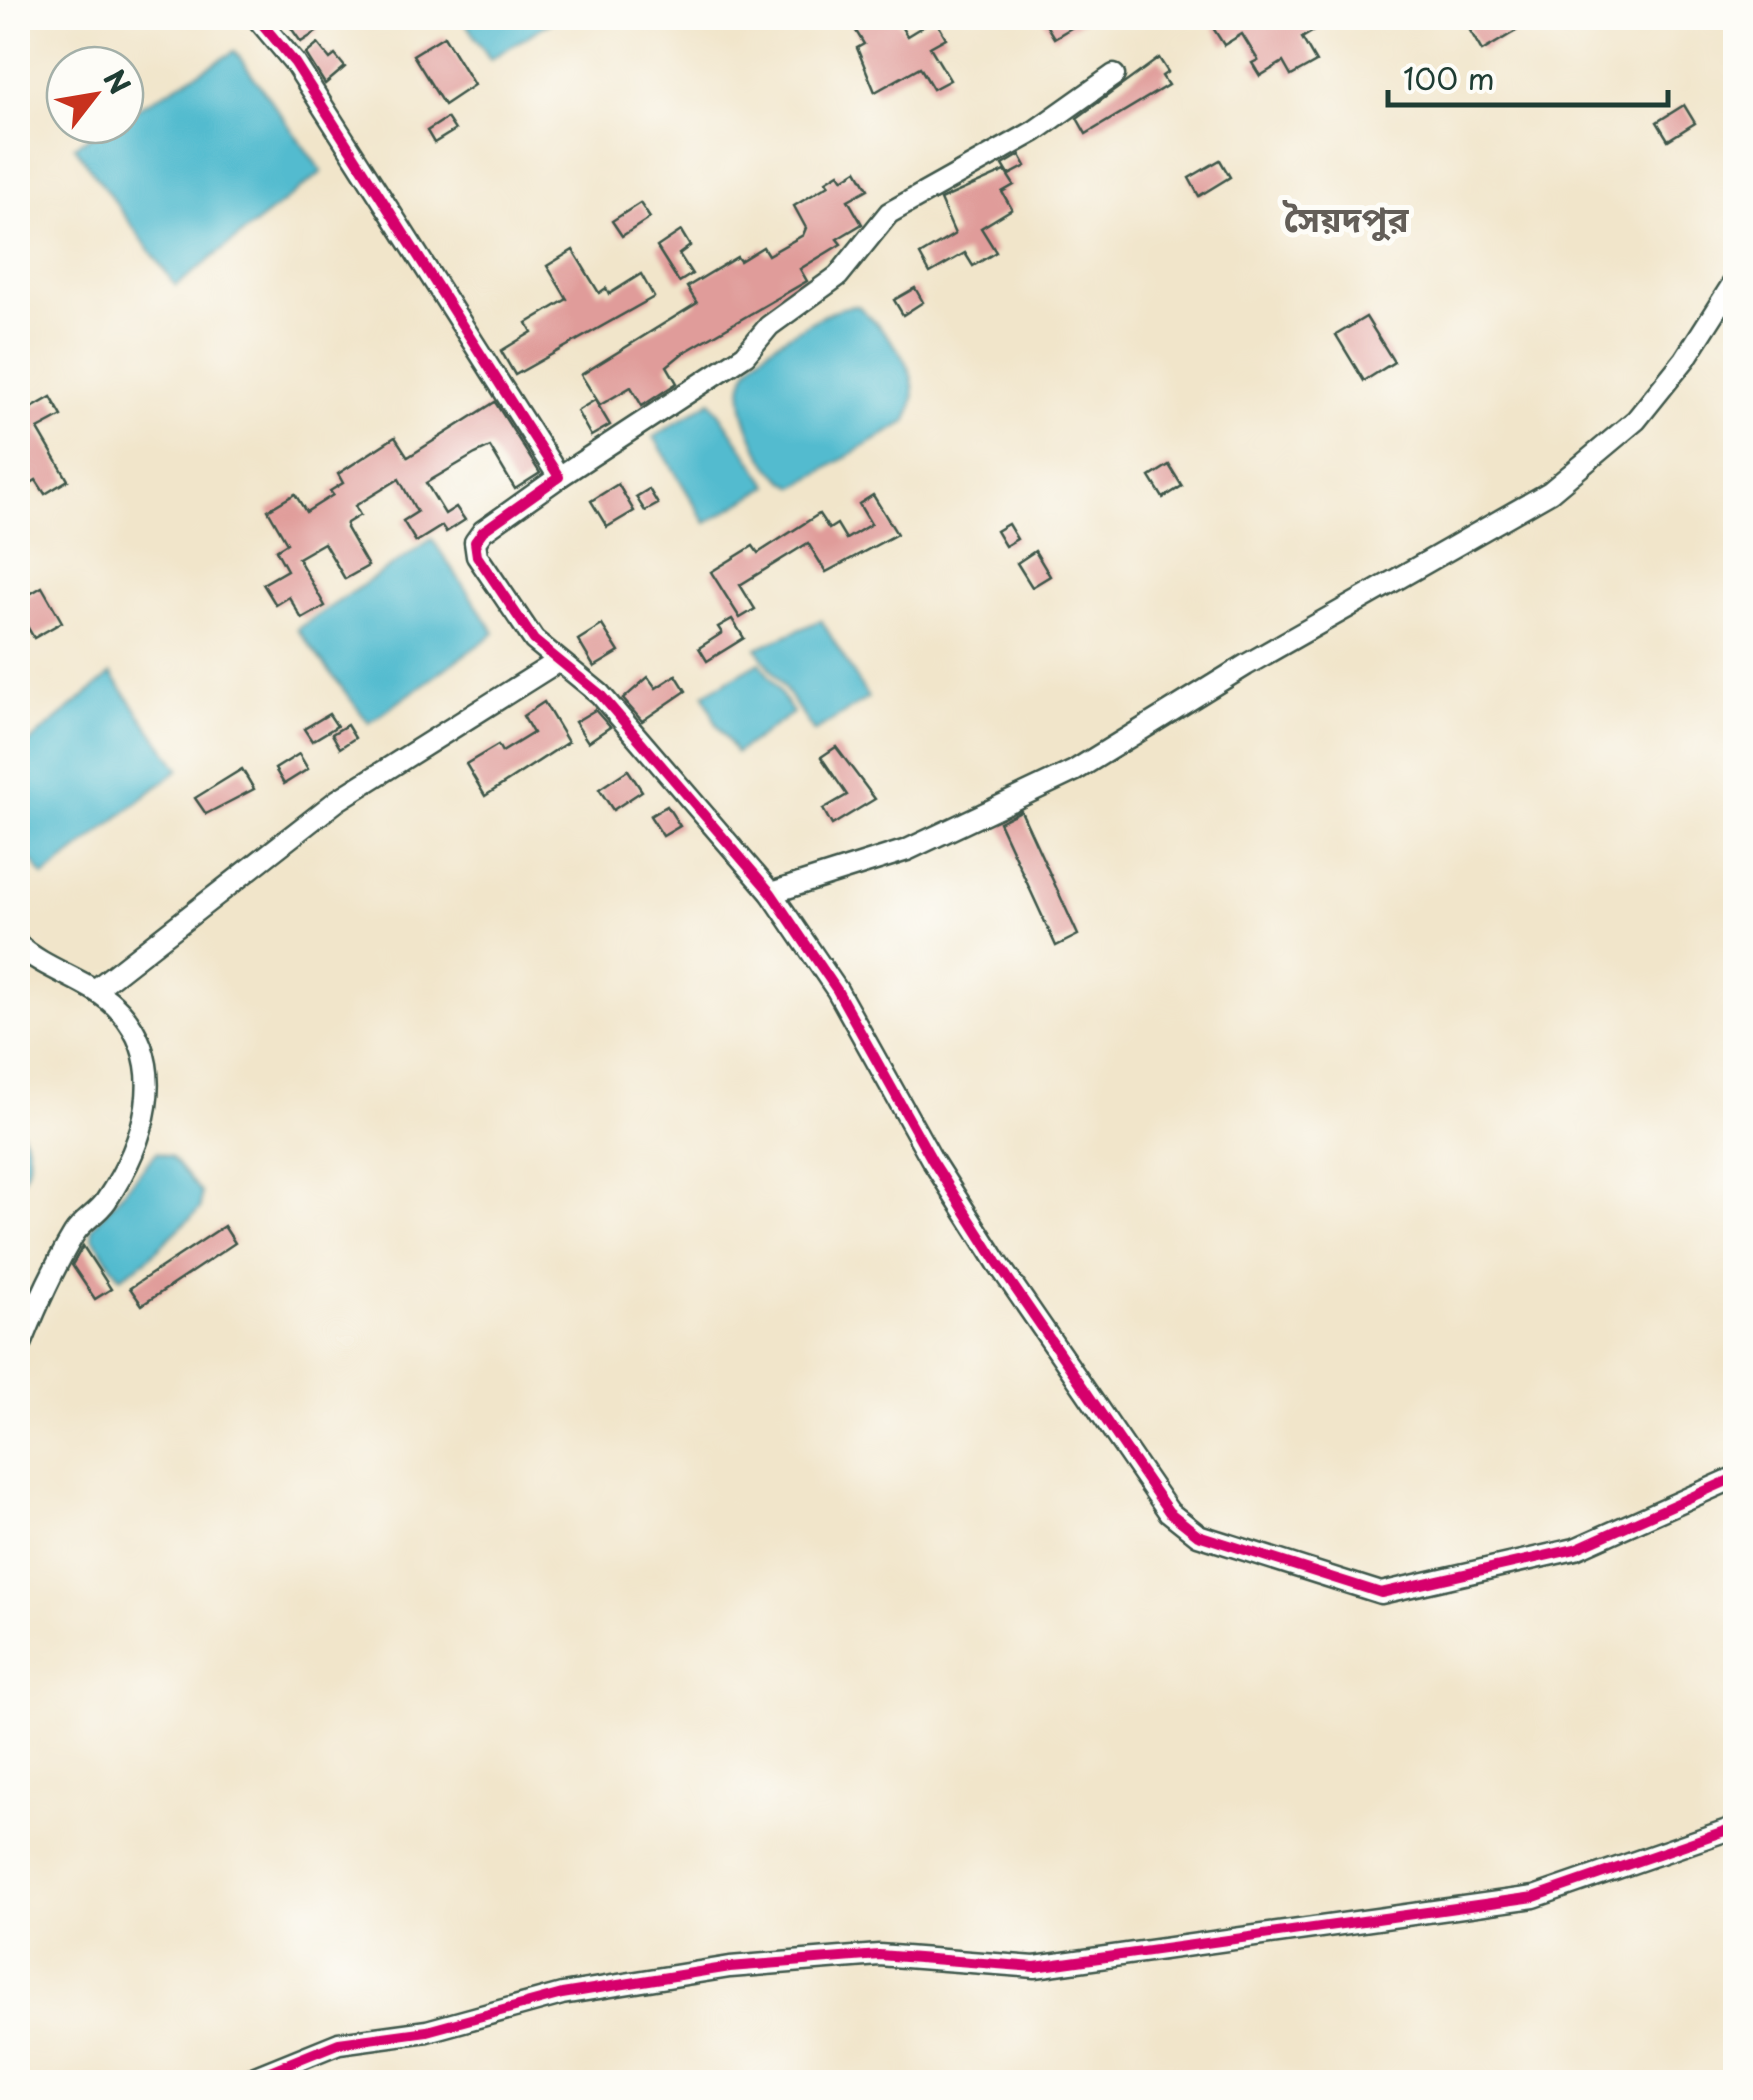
<svg xmlns="http://www.w3.org/2000/svg" width="1753" height="2100" font-family="'Playpen Sans','Noto Sans Bengali',sans-serif">
<style>
.water{fill:#52bbcf;stroke:#387c82;stroke-width:2.5}
.building{fill:#e09c9a}
.lines{fill:none;stroke-linecap:round;stroke-linejoin:round}
.minor-casing{stroke:#3e564a;stroke-width:25}
.minor{stroke:#fff;stroke-width:20}
.cycleway-casing{stroke:#fdfcf7;stroke-width:16}
.cycleway{stroke:#d6006c;stroke-width:10}
.labels{text-anchor:middle;stroke-width:10;stroke-linejoin:round;paint-order:stroke}
.quarter-label{font-size:35px;font-weight:bold;fill:#635e58;stroke:#fdfcf7}
</style>
<rect width="100%" height="100%" fill="#fdfcf7"/>
<filter id="ink" filterUnits="userSpaceOnUse"><feTurbulence type="fractalNoise" baseFrequency=".01" numOctaves="2"/><feDisplacementMap in="SourceGraphic" scale="20" xChannelSelector="R" yChannelSelector="G"/><feConvolveMatrix kernelMatrix="1 2 1 2 8 2 1 2 1" color-interpolation-filters="sRGB"/></filter>
<filter id="wash" filterUnits="userSpaceOnUse"><feTurbulence type="fractalNoise" baseFrequency=".0048" numOctaves="4" result="noise"/><feDisplacementMap in="SourceGraphic" scale="40" xChannelSelector="R" yChannelSelector="G"/><feGaussianBlur stdDeviation="2.25" result="paint"/><feColorMatrix in="noise" values="0 0 0 0 0 0 0 0 0 0 0 0 0 0 0 0 0 1.4 0 .05"/><feComposite in="paint" operator="in"/></filter>
<g filter="url(#wash)">
<rect width="100%" height="100%" fill="#f1e5ca"/>
<g class="water">
<polygon points="462,18 557,18 490,59"/>
<polygon points="235,51 322,172 176,286 74,146 110,125 125,125 125,116"/>
<path d="M858,306C890,335 931,377 906,422L795,487C774,476 761,457 752,435C727,376 750,356 801,328C820,317 836,306 858,306Z"/>
<polygon points="711,401 769,486 706,523 654,437"/>
<polygon points="432,539 495,633 369,723 297,629"/>
<polygon points="821,620 868,698 814,732 757,648"/>
<polygon points="760,662 793,713 736,753 716,723 704,694"/>
<polygon points="111,674 179,769 44,877 18,841 18,752"/>
<path d="M18,1126C30,1145 34,1167 18,1184Z"/>
<polygon points="157,1152 171,1157 201,1193 200,1209 145,1261 120,1277 93,1238 92,1228"/>
<polygon points="1735,1855 1735,1933 1718,1888"/>
</g>
<g id="blocks">
<g class="building">
<polygon points="284,18 309,18 318,31 301,42"/>
<polygon points="848,18 896,18 907,36 935,19 946,38 930,47 950,80 933,89 920,67 875,92 857,48 864,44"/>
<polygon points="1042,18 1088,18 1054,38"/>
<polygon points="1231,18 1335,18 1302,38 1316,62 1291,76 1283,62 1260,76 1252,63 1258,60 1242,34 1224,45 1213,28"/>
<polygon points="1473,18 1538,18 1482,51 1465,22"/>
<polygon points="444,36 474,85 444,105 413,55"/>
<polygon points="318,44 330,59 335,55 345,67 325,84 306,54"/>
<polygon points="1159,58 1168,72 1162,76 1168,85 1086,134 1077,118"/>
<polygon points="1684,105 1695,123 1668,140 1657,122"/>
<polygon points="447,118 455,130 434,143 427,131"/>
<polygon points="1020,155 1026,166 1009,175 1003,165"/>
<polygon points="1220,160 1230,177 1199,196 1189,178"/>
<polygon points="857,170 868,189 848,200 862,224 837,239 841,244 800,269 807,281 683,353 667,366 677,383 642,406 631,387 600,405 581,375 697,303 687,287 737,257 740,261 763,247 768,255 803,235 806,228 794,206 829,185 826,181 839,173 843,179"/>
<polygon points="1005,171 1014,185 1002,192 1012,209 981,228 996,252 973,266 965,253 930,273 920,255 955,234 940,200"/>
<polygon points="640,203 650,218 622,236 612,221"/>
<polygon points="681,231 690,246 679,254 692,274 679,282 657,247"/>
<polygon points="573,250 599,293 606,288 609,294 641,274 654,297 515,375 501,351 532,332 527,323 567,299 547,266"/>
<polygon points="915,288 923,302 903,315 894,300"/>
<polygon points="1366,317 1394,362 1364,381 1336,335"/>
<polygon points="51,397 62,416 38,429 68,480 45,494 36,480 18,491 18,416"/>
<polygon points="595,400 610,425 591,436 577,411"/>
<polygon points="495,402 540,473 515,489 490,447 475,454 426,483 445,514 456,507 465,520 446,532 442,526 416,542 403,521 417,512 399,479 355,506 360,515 347,523 346,528 368,566 345,579 324,543 298,558 325,606 302,619 289,597 276,605 263,584 287,570 276,550 287,543 268,510 295,494 306,512 333,495 330,491 343,483 338,474 395,437 408,457"/>
<polygon points="1169,465 1182,486 1163,498 1150,477"/>
<polygon points="618,484 634,511 607,527 591,501"/>
<polygon points="649,489 658,504 645,511 636,497"/>
<polygon points="873,495 897,534 826,572 808,543 740,585 755,609 740,618 711,572 753,546 758,553 819,514 829,529 837,524 846,539 871,524 859,504"/>
<polygon points="1008,524 1017,539 1005,546 996,531"/>
<polygon points="1035,551 1050,576 1032,587 1017,563"/>
<polygon points="42,587 62,622 34,638 18,611 18,601"/>
<polygon points="732,619 744,638 707,661 699,648 722,633 718,627"/>
<polygon points="602,625 619,652 594,667 578,640"/>
<polygon points="676,675 686,691 642,721 623,699 648,677 656,688"/>
<polygon points="544,702 568,742 485,796 466,764 498,745 502,752 533,733 523,716"/>
<polygon points="595,710 610,727 588,742 575,722"/>
<polygon points="329,714 337,726 312,741 304,729"/>
<polygon points="347,725 355,738 340,748 332,734"/>
<polygon points="836,747 875,799 832,825 823,809 847,795 821,757"/>
<polygon points="299,754 308,769 284,784 275,769"/>
<polygon points="242,769 254,789 206,814 195,798"/>
<polygon points="628,770 642,791 613,810 599,789"/>
<polygon points="667,806 680,826 663,836 650,816"/>
<polygon points="1021,811 1078,935 1056,946 999,822"/>
<polygon points="224,1226 235,1243 142,1305 130,1288"/>
<polygon points="83,1246 111,1289 95,1299 72,1265"/>
</g>
</g>
</g>
<g filter="url(#ink)">
<use href="#blocks" fill-opacity="0" stroke="#3e564a" stroke-width="2.5"/>
<g class="lines">
<g class="minor-casing">
<g id="minor">
<polyline points="257,18 295,63 559,477 483,531 475,542 477,556 534,640 600,694 771,893 837,990 932,1160 997,1262 1169,1512 1198,1535 1381,1593 1575,1549 1736,1477"/>
<polyline points="559,477 745,355 769,326 838,276 889,213 1035,131 1114,75"/>
<polyline points="771,893 907,850 1074,771 1246,665 1550,492 1636,420 1685,359 1736,279"/>
<path d="M18,945C50,973 92,980 120,1011C170,1068 144,1144 106,1201C97,1214 82,1221 74,1234C51,1272 34,1311 18,1352"/>
<polyline points="96,989 338,800 557,662"/>
<polyline points="243,2082 339,2043 427,2031 562,1994 730,1967 879,1955 1035,1967 1534,1897 1736,1827"/>
</g>
</g>
<use href="#minor" class="minor"/>
<g class="cycleway-casing">
<g id="cycleway">
<polyline points="257,18 295,63 559,477 483,531 475,542 477,556 534,640 600,694 771,893 837,990 932,1160 997,1262 1169,1512 1198,1535 1381,1593 1575,1549 1736,1477"/>
<polyline points="243,2082 339,2043 427,2031 562,1994 730,1967 879,1955 1035,1967 1534,1897 1736,1827"/>
</g>
</g>
<use href="#cycleway" class="cycleway"/>
</g>
</g>
<g class="labels">
<g class="quarter-label">
<text x="1346" y="232">সৈয়দপুর</text>
</g>
</g>
<rect width="1753" height="2100" fill="none" stroke="#fdfcf7" stroke-width="60"/>
<g transform="translate(95 95) rotate(59)"><circle r="48" fill="#fdfcf7" stroke="#a4b0a9" stroke-width="2.5"/>
<path d="M0-8L18 38L0 25L-18 38Z" fill="#c8321e"/>
<text y="-15" font-size="28" font-weight="bold" text-anchor="middle" fill="#1f3d34">N</text>
</g>
<path d="M1388 90v15h280v-15" fill="none" stroke="#1f3d34" stroke-width="5"/>
<text x="1403" y="90" font-size="30" fill="#1f3d34" stroke="#fdfcf7" stroke-width="8" paint-order="stroke">100 m</text>
</svg>
